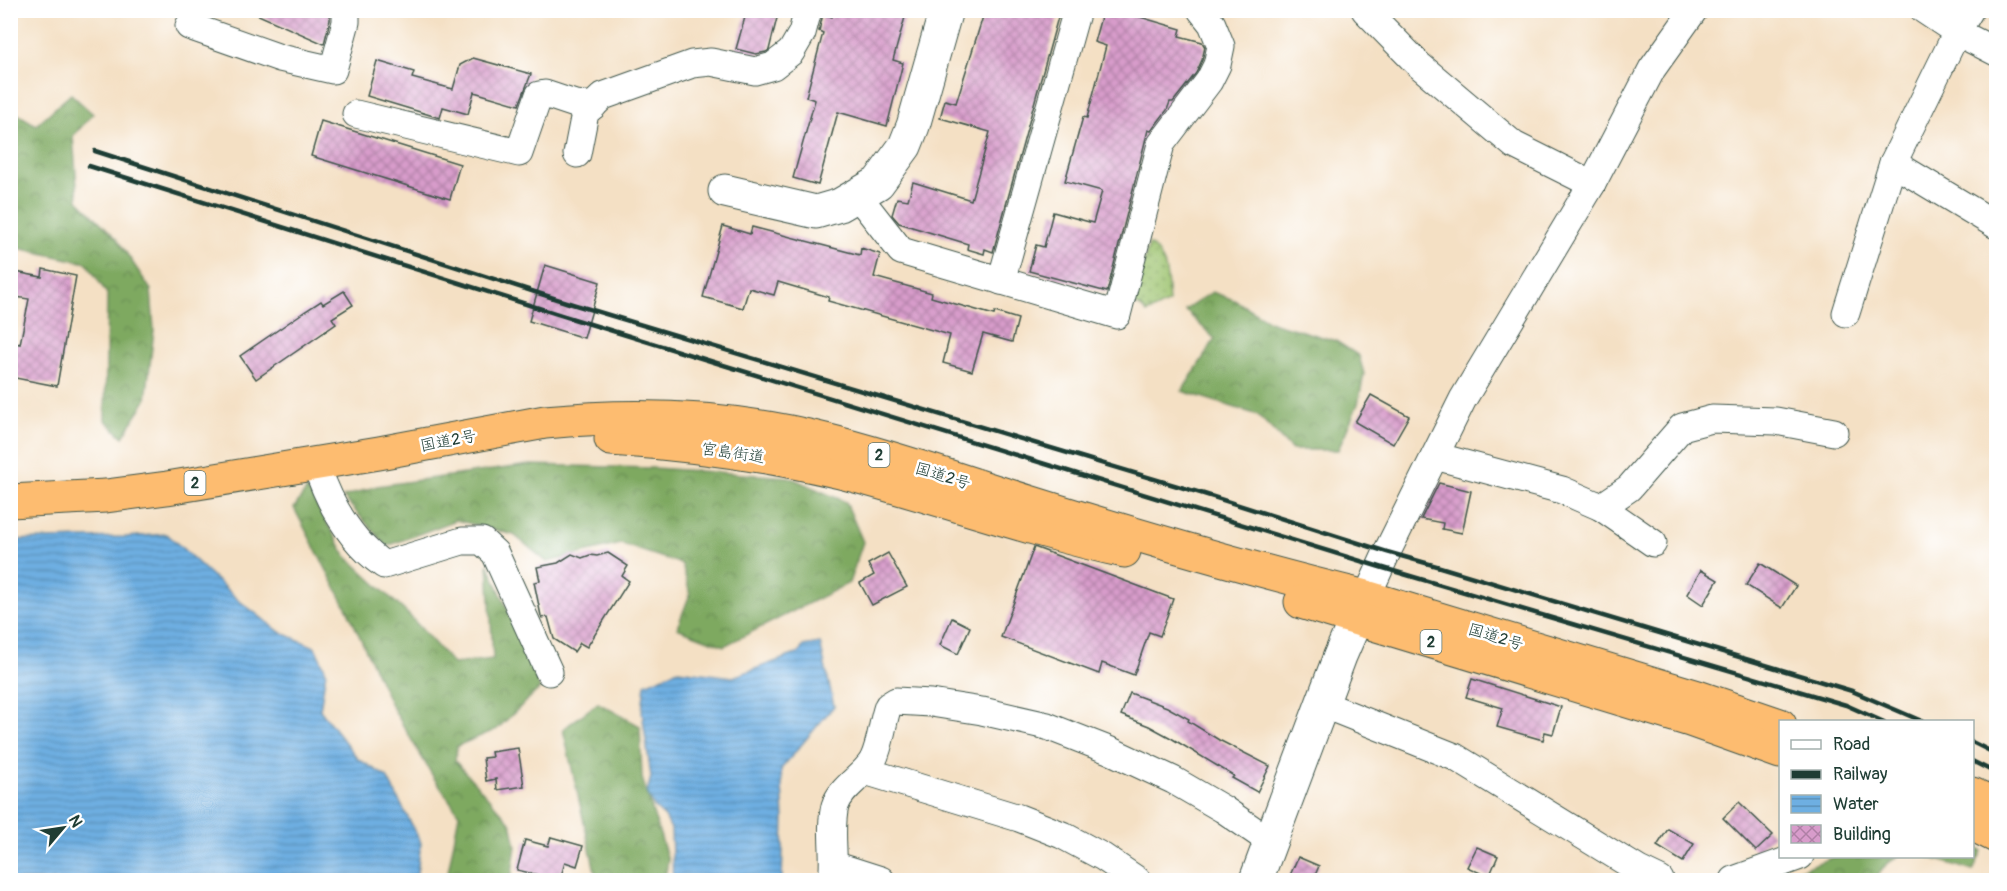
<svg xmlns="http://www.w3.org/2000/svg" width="2007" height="891" font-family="Pangolin,'Klee One',sans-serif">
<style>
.forest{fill:url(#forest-crowns);stroke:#4e734a;stroke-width:1.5}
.park{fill:url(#park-dots);stroke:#5e8051;stroke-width:1.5}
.water{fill:url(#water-rules);stroke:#46768b;stroke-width:1.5}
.building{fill:url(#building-cross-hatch)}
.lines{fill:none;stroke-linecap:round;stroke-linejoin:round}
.minor-casing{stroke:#3f554a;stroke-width:29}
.tertiary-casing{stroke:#3f554a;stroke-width:35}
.trunk-casing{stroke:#3f554a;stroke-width:35}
.minor{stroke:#fff;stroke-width:27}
.tertiary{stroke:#fff;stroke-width:33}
.trunk{stroke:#fdbc6f;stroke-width:33}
.rail{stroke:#1f3d34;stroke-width:4.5}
.labels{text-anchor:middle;stroke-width:5;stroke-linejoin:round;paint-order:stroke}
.shield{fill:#fff;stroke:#627771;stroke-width:1.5}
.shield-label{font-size:15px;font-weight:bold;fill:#1f3d34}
.street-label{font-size:16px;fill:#1f3d34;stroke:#fff}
</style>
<defs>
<pattern id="forest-crowns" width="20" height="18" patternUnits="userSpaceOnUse" patternTransform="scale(1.5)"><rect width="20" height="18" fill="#7ea961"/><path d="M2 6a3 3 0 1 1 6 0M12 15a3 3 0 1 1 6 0" fill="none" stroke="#678b51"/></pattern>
<pattern id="park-dots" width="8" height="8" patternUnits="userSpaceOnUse" patternTransform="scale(1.5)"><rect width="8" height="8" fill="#9dc36e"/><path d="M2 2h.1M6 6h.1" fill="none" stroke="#7fa05b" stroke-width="1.8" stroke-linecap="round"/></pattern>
<pattern id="water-rules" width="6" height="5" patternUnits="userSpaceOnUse" patternTransform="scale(1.5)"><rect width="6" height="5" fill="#6eafe2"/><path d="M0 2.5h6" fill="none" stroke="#5a90b8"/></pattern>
<pattern id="building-cross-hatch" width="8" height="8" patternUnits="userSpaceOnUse" patternTransform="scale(1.5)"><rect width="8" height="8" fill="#d89ccb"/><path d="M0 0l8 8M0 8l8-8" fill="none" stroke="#af80a6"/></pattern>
</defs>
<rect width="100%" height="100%" fill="#fff"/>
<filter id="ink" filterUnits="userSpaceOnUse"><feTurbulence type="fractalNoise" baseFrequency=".0167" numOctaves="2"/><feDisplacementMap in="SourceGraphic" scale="12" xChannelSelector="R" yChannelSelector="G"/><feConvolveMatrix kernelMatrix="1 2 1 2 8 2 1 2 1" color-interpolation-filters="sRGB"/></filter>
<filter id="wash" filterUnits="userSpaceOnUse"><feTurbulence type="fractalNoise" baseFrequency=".008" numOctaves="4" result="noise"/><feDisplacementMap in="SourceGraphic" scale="24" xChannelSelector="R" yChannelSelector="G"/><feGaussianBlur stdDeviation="1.35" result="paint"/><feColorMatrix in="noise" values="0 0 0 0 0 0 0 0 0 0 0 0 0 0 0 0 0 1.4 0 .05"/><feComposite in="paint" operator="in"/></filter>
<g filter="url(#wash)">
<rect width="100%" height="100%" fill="#f4e0c4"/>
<g class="forest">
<polygon points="71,94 93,114 73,136 78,200 117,239 151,290 154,330 146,400 123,437 105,420 107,294 87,263 18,248 11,232 11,110 36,125"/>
<polygon points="1212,292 1234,300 1271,322 1336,341 1359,356 1364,374 1358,404 1338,450 1292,450 1258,415 1182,391 1215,339 1185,310"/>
<polygon points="529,465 654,468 789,477 846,502 863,542 849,583 724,646 677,628 690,594 682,564 621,544 547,562 514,535 456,520 387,546 343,497 377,486"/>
<polygon points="307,489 346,556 409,615 453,664 493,659 488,563 540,688 497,729 457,746 455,761 511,823 516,846 511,880 456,880 448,872 459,814 434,778 391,705 347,609 294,508"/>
<polygon points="598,703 640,726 642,778 668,860 665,880 597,880 563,729"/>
<polygon points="1973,847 1982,851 1973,871 1929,857 1972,856"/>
<polygon points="1834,857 1898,857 1887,863 1875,880 1779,880 1779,877"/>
</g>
<path class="park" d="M1149,244C1169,258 1167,280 1169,302L1147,313L1141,307L1133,304Z"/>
<g class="water">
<polygon points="167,534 237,599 280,632 315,647 326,671 320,710 358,759 387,777 421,843 416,880 11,880 11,540 126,537"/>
<polygon points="820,643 834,706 781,769 784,819 782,880 673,880 671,829 665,817 654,807 647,792 651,777 642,711 645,684 678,670 733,677 799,653 803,646"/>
</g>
<g id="blocks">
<g class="building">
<polygon points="247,10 324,10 330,13 330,20 324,44"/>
<polygon points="747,10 779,10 769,50 766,52 756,54 736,49"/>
<polygon points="833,10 907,10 893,60 903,63 887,126 838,112 818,185 793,178 815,100 806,97 823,33 819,31 823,14 832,17"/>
<polygon points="985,10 1060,10 993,252 985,249 984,254 967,249 968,244 899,223 892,215 897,198 908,200 913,182 971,200 990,132 940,118 945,100 956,103"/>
<polygon points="1103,10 1142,10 1140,17 1181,29 1179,36 1202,42 1205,47 1202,60 1196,73 1173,102 1170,102 1167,110 1151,131 1148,130 1107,292 1029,271 1036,245 1044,247 1053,212 1093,223 1102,191 1065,181 1083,117 1087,118 1106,46 1094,42"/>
<polygon points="473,58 531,74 519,105 474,92 468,114 443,107 440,118 367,96 377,61 414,72 412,78 453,89 460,65"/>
<polygon points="321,121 460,164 450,199 311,156"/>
<polygon points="723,226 750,234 752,227 860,255 861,248 880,254 874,277 932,293 931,297 994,315 995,312 1018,319 1012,342 983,334 972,371 943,363 950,335 828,301 829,297 778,282 774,295 749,288 743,308 703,297"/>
<polygon points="545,265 600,282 584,338 529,321"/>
<polygon points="43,269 76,276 57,386 10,377 10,342 20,344 29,299 10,296 10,271 42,277"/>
<polygon points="344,291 353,305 332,318 336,324 256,379 240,356 304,312 321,301 323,304"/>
<polygon points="1371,395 1409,416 1393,444 1355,422"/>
<polygon points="1439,483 1471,491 1462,533 1442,529 1443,523 1421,519"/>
<polygon points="1034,547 1173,599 1160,636 1149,632 1134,675 1102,663 1099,674 1001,637"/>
<polygon points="608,553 628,566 622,576 629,581 587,647 580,643 574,652 554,639 548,617 542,618 541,616 534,582 540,581 537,567 558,563 572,554 582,558 590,555 597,556"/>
<polygon points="888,553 907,587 872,605 860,583 874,575 868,564"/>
<polygon points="1760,563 1796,586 1782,608 1746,585"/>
<polygon points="1701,570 1718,580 1703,605 1687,594"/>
<polygon points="952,618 970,627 958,654 940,645"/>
<polygon points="1472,679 1561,707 1553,734 1545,732 1543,740 1497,727 1503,708 1466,697"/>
<polygon points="1130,693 1167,707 1189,719 1188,721 1219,740 1270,766 1257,792 1232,778 1234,776 1171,738 1149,726 1121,715"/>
<polygon points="518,748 524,786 497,790 496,779 486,781 483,758 492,757 491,752"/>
<polygon points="1739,802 1773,835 1756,851 1723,818"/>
<polygon points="1668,829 1694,844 1683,862 1657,846"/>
<polygon points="551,837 583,846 577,866 565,862 560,880 517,870 525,840 548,846"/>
<polygon points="1477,847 1498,856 1489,877 1467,867"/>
<polygon points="1298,857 1319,866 1313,880 1288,880"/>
</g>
</g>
</g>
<g filter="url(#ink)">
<use href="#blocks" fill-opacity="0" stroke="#3f554a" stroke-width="1.5"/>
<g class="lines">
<g class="minor-casing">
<g id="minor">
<polyline points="1365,10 1419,65 1514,145 1592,184"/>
<polyline points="1924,10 1957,32 1996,52"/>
<polyline points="189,26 280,58 333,70 346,22 346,10"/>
<polyline points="356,114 519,153 539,95 545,94 575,104 593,106"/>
<polyline points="577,154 585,113 603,96 692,64 711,62 755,71 773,66 791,52 802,33 808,10"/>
<polyline points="1893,163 1996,225"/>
<polyline points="858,196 901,251 1117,315 1161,144 1209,81 1217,65 1221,46 1212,24 1201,10"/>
<polyline points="1001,281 1077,10"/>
<polyline points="1846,313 1893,163 1957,32 1970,10"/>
<polyline points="1435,456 1562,490 1601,507 1653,543"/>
<path d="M316,464C329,503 350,541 384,565L462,541H482L495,553L549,672"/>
<polyline points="1601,507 1629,488 1682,427 1712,419 1776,421 1834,432"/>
<polyline points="1359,614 1387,552 1463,399 1592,184 1652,69 1694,10"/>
<polyline points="1322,704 1455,757 1639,870 1660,880"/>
<polyline points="865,771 1019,818 1062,835 1103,857 1137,880"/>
<polyline points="834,865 881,880"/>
<path d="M832,880C836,857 829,830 835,806C841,787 863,777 873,760C881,744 882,723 888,706L896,701L931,703L982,711L1047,726L1111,751L1173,780L1223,809L1271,842"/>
<polyline points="1734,880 1800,856"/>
</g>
</g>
<g class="tertiary-casing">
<g id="tertiary">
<polyline points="725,191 816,212 840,205 878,183 905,146 913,126 946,10"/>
<polyline points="1256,880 1340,656 1356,619"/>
</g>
</g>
<g class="trunk-casing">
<g id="trunk">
<path d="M611,439C688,444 764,454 840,472C935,496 1028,530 1124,551"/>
<path d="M10,501L106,496L167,488L379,453L545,422C637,413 735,417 825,440C894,457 961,481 1029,502C1141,537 1253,570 1366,597L1698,697L1780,725"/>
<polyline points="1301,602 1690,720 1780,752"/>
<polyline points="1972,794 1996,805"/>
<polyline points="1972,824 1996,836"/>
</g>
</g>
<use href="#minor" class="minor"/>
<use href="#tertiary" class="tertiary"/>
<use href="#trunk" class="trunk"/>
<g class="rail">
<polyline points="95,151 569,303 1204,494 1387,552 1440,567 1852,691 1924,722"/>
<polyline points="89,166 564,316 1380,567 1846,705 1884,722"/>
<polyline points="1972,742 1996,754"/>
<polyline points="1972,761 1996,773"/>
</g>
</g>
</g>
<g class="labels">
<g class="shield">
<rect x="868.5" y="443" width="21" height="24" rx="4.5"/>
<rect x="184.5" y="471" width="21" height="24" rx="4.5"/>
<rect x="1420.5" y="630" width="21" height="24" rx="4.5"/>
</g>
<g class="shield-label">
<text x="879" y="460">2</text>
<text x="195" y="488">2</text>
<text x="1431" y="647">2</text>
</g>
<g class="street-label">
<text transform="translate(448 440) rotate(-11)" y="6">国道2号</text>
<text transform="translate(733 452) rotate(8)" y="6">宮島街道</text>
<text transform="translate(943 475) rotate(17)" y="6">国道2号</text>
<text transform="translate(1496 636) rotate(17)" y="6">国道2号</text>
</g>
</g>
<rect width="2007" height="891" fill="none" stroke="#fff" stroke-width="36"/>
<rect x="1779" y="720" width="195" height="138" fill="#ffffff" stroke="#a5b1ae" stroke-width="1.5"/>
<rect x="1791" y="740" width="30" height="9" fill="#ffffff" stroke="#a5b1ae" stroke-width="1.5"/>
<text x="1833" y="750" font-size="18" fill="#1f3d34">Road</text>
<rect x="1791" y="770" width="30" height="9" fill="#1f3d34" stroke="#a5b1ae" stroke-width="1.5"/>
<text x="1833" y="780" font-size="18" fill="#1f3d34">Railway</text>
<rect x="1791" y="795" width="30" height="18" fill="url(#water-rules)" stroke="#a5b1ae" stroke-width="1.5"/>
<text x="1833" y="810" font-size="18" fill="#1f3d34">Water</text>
<rect x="1791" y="825" width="30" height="18" fill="url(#building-cross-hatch)" stroke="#a5b1ae" stroke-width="1.5"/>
<text x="1833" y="840" font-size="18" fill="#1f3d34">Building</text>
<g transform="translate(63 828) rotate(61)" stroke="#ffffff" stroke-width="4.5" paint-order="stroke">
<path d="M0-4.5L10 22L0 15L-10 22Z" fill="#1f3d34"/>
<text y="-9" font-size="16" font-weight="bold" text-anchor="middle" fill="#1f3d34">N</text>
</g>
</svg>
